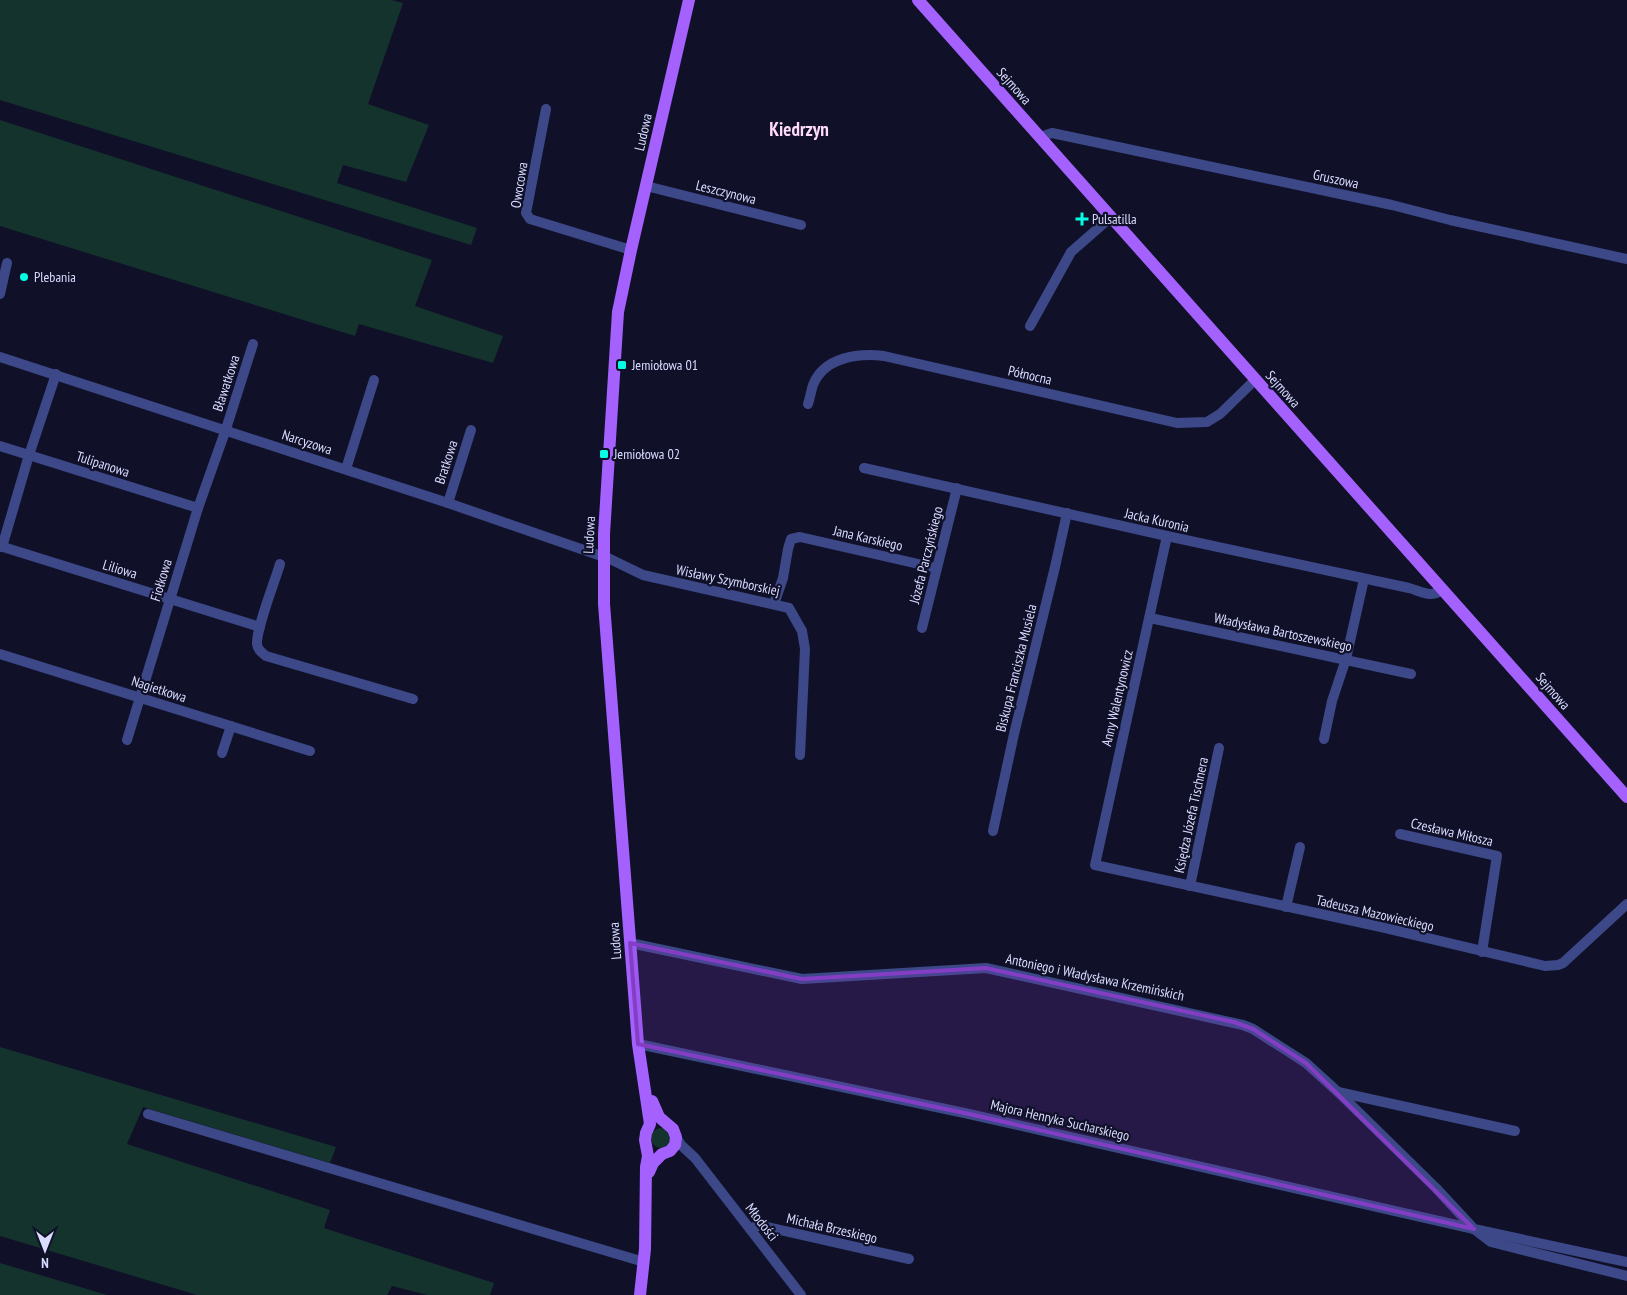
<svg xmlns="http://www.w3.org/2000/svg" width="1627" height="1295" font-family="'PT Sans Narrow',sans-serif">
<style>
.green{fill:#13332c}
.lines{fill:none;stroke-linecap:round;stroke-linejoin:round}
.minor{stroke:#3c4887;stroke-width:10}
.major{stroke:#a461fe;stroke-width:12}
.marked{fill:#843ec5;fill-opacity:0.2;stroke:#843ec5;stroke-width:4;stroke-linejoin:round}
.poi-dot{fill:#06fde5;stroke:#101129;stroke-width:2}
.labels{text-anchor:middle;stroke-width:4.5;stroke-linejoin:round;paint-order:stroke}
.street-label{font-size:14px;fill:#d9dcff;stroke:#101129}
.poi-label{font-size:14px;fill:#d9dcff;stroke:#101129;text-anchor:start}
.district-label{font-size:19px;font-weight:bold;fill:#ffdbf9;stroke:#101129}
</style>
<rect width="100%" height="100%" fill="#101129"/>
<g class="green">
<polygon points="0,0 392,0 403,3 368,104 429,125 406,182 343,165 337,183 477,228 471,245 0,100"/>
<polygon points="0,120 432,260 415,306 503,336 493,363 359,324 355,336 0,226"/>
<polygon points="0,1047 336,1147 330,1163 143,1107 127,1144 330,1210 324,1228 494,1283 490,1295 427,1295 392,1286 387,1295 197,1295 0,1236"/>
<circle cx="661" cy="1138" r="10"/>
<polygon points="0,1263 107,1295 0,1295"/>
</g>
<g class="lines">
<g class="minor">
<polyline points="546,109 526,213 530,219 631,250"/>
<polyline points="1040,137 1052,133 1392,205 1450,220 1627,259"/>
<polyline points="646,186 801,225"/>
<polyline points="0,294 7,263"/>
<polyline points="1030,326 1071,252 1111,217"/>
<polyline points="0,357 448,503 610,559 643,575 789,608 802,631 805,649 800,755"/>
<path d="M808,404C810,398 811,391 813,385C824,357 858,353 884,356L1177,423L1207,422L1220,414L1255,380"/>
<polyline points="0,446 198,508"/>
<path d="M864,468L1167,536L1409,588C1423,592 1430,598 1443,590"/>
<polyline points="346,469 374,380"/>
<polyline points="448,503 471,430"/>
<polyline points="1167,536 1095,865 1381,927 1545,966 1558,965 1563,963 1627,904"/>
<polyline points="0,546 260,627"/>
<polyline points="2,547 29,455 56,374"/>
<path d="M280,564C275,581 256,629 257,644C258,650 261,652 266,656L413,699"/>
<polyline points="774,604 783,578 788,549 791,539 800,537 936,568"/>
<polyline points="1150,618 1411,674"/>
<polyline points="922,628 957,488"/>
<polyline points="0,654 310,751"/>
<polyline points="1324,739 1332,701 1346,659 1364,579"/>
<polyline points="127,740 198,508 226,429 253,344"/>
<polyline points="222,753 231,726"/>
<polyline points="993,831 1014,734 1055,567 1067,513"/>
<polyline points="1400,834 1497,856 1482,952"/>
<polyline points="1190,886 1219,748"/>
<polyline points="1286,907 1300,847"/>
<polyline points="630,943 802,979 986,968 1243,1025 1253,1029 1306,1063 1338,1092 1436,1188 1474,1229 1627,1262"/>
<polyline points="638,1044 969,1114 1474,1229 1491,1242 1627,1276"/>
<polyline points="1338,1092 1515,1131"/>
<polyline points="148,1114 644,1262"/>
<polyline points="676,1137 681,1145 695,1158 801,1295"/>
<polyline points="750,1229 756,1226 762,1226 909,1259"/>
</g>
<g class="major">
<polyline points="918,0 1627,797"/>
<polyline points="649,1172 653,1163 662,1154 670,1151 675,1145 676,1137 673,1129 659,1117 652,1101"/>
<polyline points="640,1295 645,1249 646,1167 648,1156 645,1140 646,1133 650,1124 638,1044 604,604 604,534 618,312 631,250 689,0"/>
</g>
</g>
<path class="marked" d="M630,943L802,979L986,968L1234,1022L1253,1029L1306,1063L1474,1229L969,1114L638,1044Z"/>
<g class="poi-dot">
<path d="M1079.5 211.5h5v5h5v5h-5v5h-5v-5h-5v-5h5z"/>
<circle cx="24" cy="277" r="5"/>
<rect x="617" y="360" width="10" height="10" rx="2.5"/>
<rect x="599" y="449" width="10" height="10" rx="2.5"/>
</g>
<g class="labels">
<g class="street-label">
<text transform="translate(1014 86) rotate(48)" y="5">Sejmowa</text>
<text transform="translate(643 132) rotate(-77)" y="5">Ludowa</text>
<text transform="translate(1336 179) rotate(12)" y="5">Gruszowa</text>
<text transform="translate(519 185) rotate(-81)" y="5">Owocowa</text>
<text transform="translate(726 192) rotate(14)" y="5">Leszczynowa</text>
<text transform="translate(1030 375) rotate(13)" y="5">Północna</text>
<text transform="translate(226 383) rotate(-72)" y="5">Bławatkowa</text>
<text transform="translate(1283 389) rotate(48)" y="5">Sejmowa</text>
<text transform="translate(307 442) rotate(18)" y="5">Narcyzowa</text>
<text transform="translate(446 462) rotate(-72)" y="5">Bratkowa</text>
<text transform="translate(103 464) rotate(18)" y="5">Tulipanowa</text>
<text transform="translate(1157 520) rotate(13)" y="5">Jacka Kuronia</text>
<text transform="translate(589 535) rotate(-87)" y="5">Ludowa</text>
<text transform="translate(868 538) rotate(13)" y="5">Jana Karskiego</text>
<text transform="translate(926 555) rotate(-76)" y="5">Józefa Parczyńskiego</text>
<text transform="translate(120 569) rotate(17)" y="5">Liliowa</text>
<text transform="translate(161 580) rotate(-73)" y="5">Fiołkowa</text>
<text transform="translate(728 580) rotate(12)" y="5">Wisławy Szymborskiej</text>
<text transform="translate(1283 632) rotate(12)" y="5">Władysława Bartoszewskiego</text>
<text transform="translate(1016 668) rotate(-76)" y="5">Biskupa Franciszka Musiela</text>
<text transform="translate(159 689) rotate(18)" y="5">Nagietkowa</text>
<text transform="translate(1553 691) rotate(49)" y="5">Sejmowa</text>
<text transform="translate(1117 698) rotate(-77)" y="5">Anny Walentynowicz</text>
<text transform="translate(1191 815) rotate(-78)" y="5">Księdza Józefa Tischnera</text>
<text transform="translate(1452 832) rotate(13)" y="5">Czesława Miłosza</text>
<text transform="translate(1375 913) rotate(13)" y="5">Tadeusza Mazowieckiego</text>
<text transform="translate(615 941) rotate(-94)" y="5">Ludowa</text>
<text transform="translate(1095 977) rotate(12)" y="5">Antoniego i Władysława Krzemińskich</text>
<text transform="translate(1060 1120) rotate(13)" y="5">Majora Henryka Sucharskiego</text>
<text transform="translate(762 1222) rotate(52)" y="5">Młodości</text>
<text transform="translate(832 1228) rotate(13)" y="5">Michała Brzeskiego</text>
</g>
<g class="poi-label">
<text x="1092" y="224">Pulsatilla</text>
<text x="34" y="282">Plebania</text>
<text x="632" y="370">Jemiołowa 01</text>
<text x="614" y="459">Jemiołowa 02</text>
</g>
<g class="district-label">
<text x="799" y="136">Kiedrzyn</text>
</g>
</g>
<g transform="translate(45 1250) rotate(180)" stroke="#101129" stroke-width="4" paint-order="stroke">
<path d="M0-4L9 19L0 12L-9 19Z" fill="#d9dcff"/>
<text y="-8" font-size="14" font-weight="bold" text-anchor="middle" fill="#d9dcff">N</text>
</g>
</svg>
